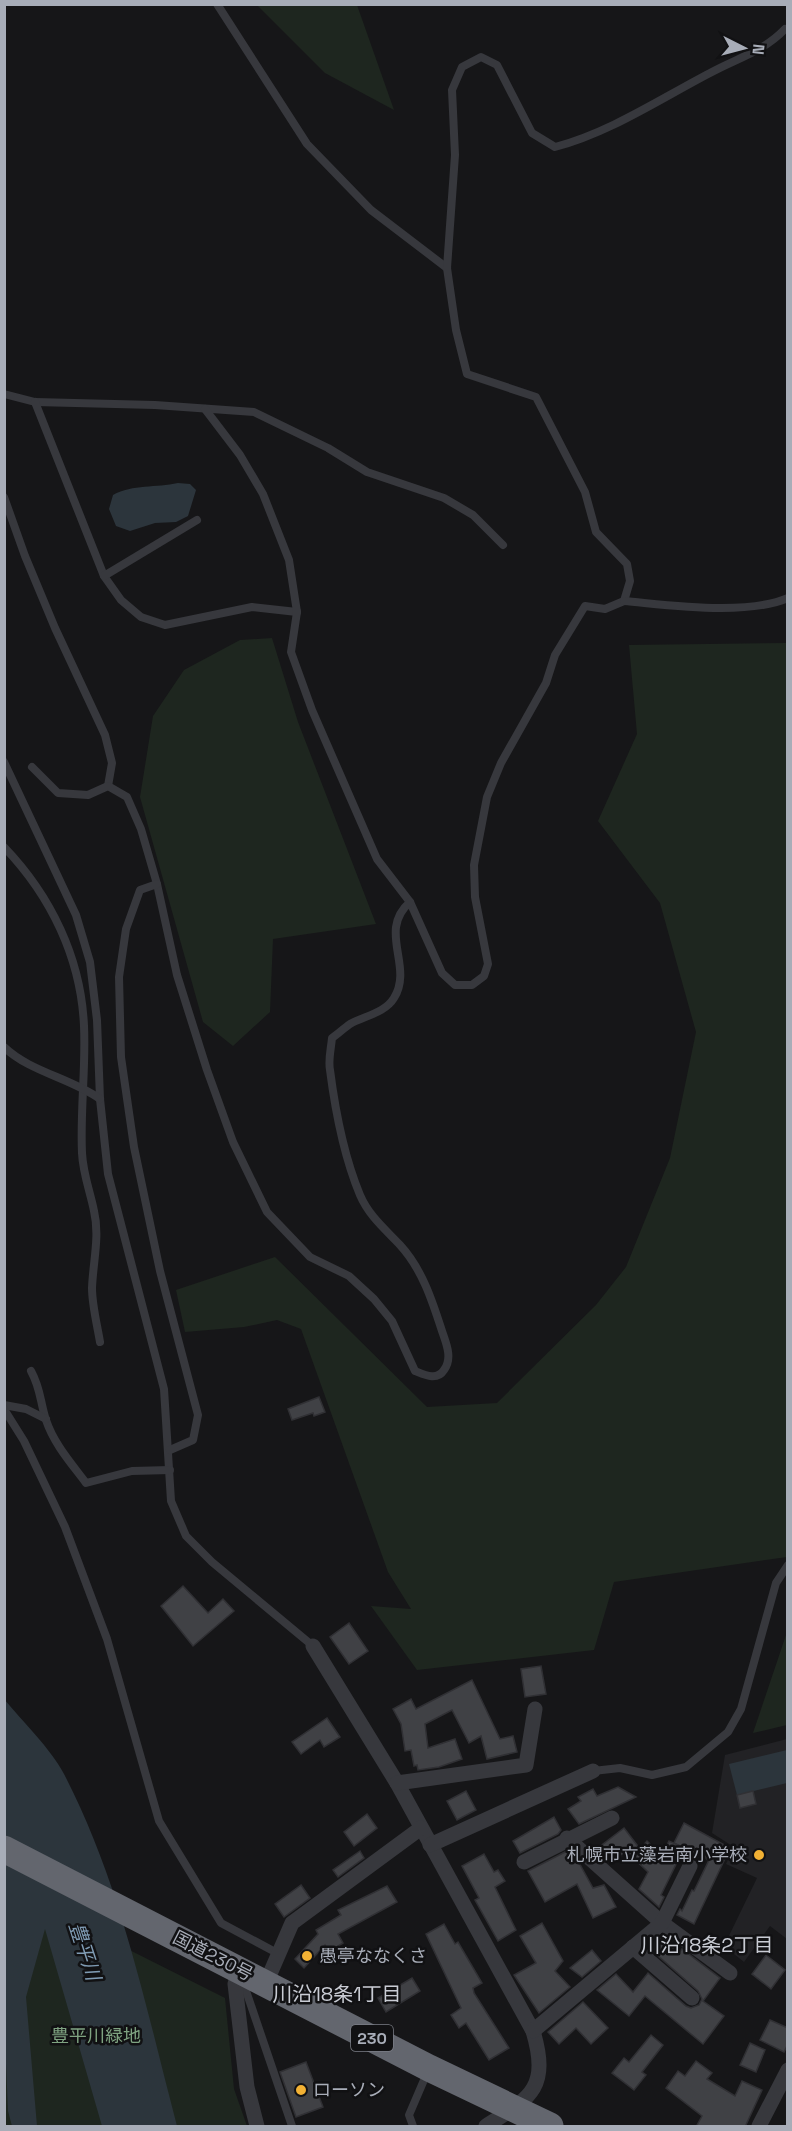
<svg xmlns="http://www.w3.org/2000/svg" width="792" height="2131" font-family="'Space Grotesk','Noto Sans JP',sans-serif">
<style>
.built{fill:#222225}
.green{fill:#1e261f}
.water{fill:#2c353c}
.building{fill:#404145;stroke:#303034;stroke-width:1.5}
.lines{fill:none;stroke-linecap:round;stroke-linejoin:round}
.lane{stroke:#37383d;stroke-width:8}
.street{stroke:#37383d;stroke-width:15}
.highway{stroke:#63666e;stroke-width:27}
.poi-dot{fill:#f2b134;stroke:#111113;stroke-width:2}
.labels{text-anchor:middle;stroke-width:5;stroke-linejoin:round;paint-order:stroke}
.shield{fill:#111113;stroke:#7b7e86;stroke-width:1.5}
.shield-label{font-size:16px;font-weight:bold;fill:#a8adb8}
.poi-label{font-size:18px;fill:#a8adb8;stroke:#111113;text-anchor:start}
.street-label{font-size:18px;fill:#a8adb8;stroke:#111113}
.park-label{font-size:18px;fill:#7fa381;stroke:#111113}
.neighbourhood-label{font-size:20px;fill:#c9ccd4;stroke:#111113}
.water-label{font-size:20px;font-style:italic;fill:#7f9bb3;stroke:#111113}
</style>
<rect width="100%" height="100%" fill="#161618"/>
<polygon class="built" points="787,1739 787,1939 770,1926 744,1962 724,1946 757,1878 726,1864 734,1847 712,1833 725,1755"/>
<g class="green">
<polygon points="257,5 357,5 394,110 325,73"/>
<polygon points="272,638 298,722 376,924 273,939 270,1012 233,1046 203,1022 140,797 153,716 184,670 240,640"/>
<polygon points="787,643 787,1557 614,1582 594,1650 417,1670 371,1606 411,1609 388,1572 301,1329 277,1320 244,1327 185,1332 176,1290 275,1257 427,1407 497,1403 596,1305 626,1267 670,1158 696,1032 660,903 598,821 637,734 629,645"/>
<polygon points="787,1632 787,1725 753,1733"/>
<polygon points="4,1887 225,1998 234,2089 247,2126 5,2126"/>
</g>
<g class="water">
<path d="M178,483L190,484L196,490L188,516L176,522L155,523L130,531L116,526L109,509L113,495C133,484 156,488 178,483Z"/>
<path d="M4,1699C23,1722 51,1749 64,1774C121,1884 146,2008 177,2126H102L45,1929L26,1997L37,2126H12L8,2111L4,2017Z"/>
<polygon points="787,1750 787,1783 737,1795 729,1764"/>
</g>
<g class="building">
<polygon points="319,1397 325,1412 314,1416 313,1413 292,1420 288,1409"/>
<polygon points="183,1586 208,1613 223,1599 234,1611 193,1646 161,1606"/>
<polygon points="349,1623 368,1651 349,1664 330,1637"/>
<polygon points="541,1666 546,1694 525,1697 521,1669"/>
<polygon points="472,1680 500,1739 513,1736 517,1752 487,1759 481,1736 469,1743 452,1710 425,1724 428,1748 455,1739 462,1759 439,1767 418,1770 417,1765 414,1766 411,1750 405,1751 401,1724 393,1709 411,1699 416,1709"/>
<polygon points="327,1718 340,1737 324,1747 320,1740 301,1754 292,1742"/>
<polygon points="618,1787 636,1797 579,1824 568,1809 581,1801 578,1797 593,1789 597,1796"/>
<polygon points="466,1791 476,1810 457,1820 447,1801"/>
<polygon points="753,1791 756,1804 740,1808 737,1795"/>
<polygon points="367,1814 377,1828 354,1846 344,1832"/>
<polygon points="554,1817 561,1830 558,1834 520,1853 513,1841"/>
<polygon points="684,1823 730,1848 694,1924 677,1915 680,1909 682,1911 692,1890 694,1891 709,1860 674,1843"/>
<polygon points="624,1828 640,1849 647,1841 662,1855 669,1841 684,1848 661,1895 664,1897 659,1907 639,1889 648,1872 626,1851 610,1863 598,1848"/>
<polygon points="360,1851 364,1858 338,1877 333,1870"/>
<polygon points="567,1851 578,1861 593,1888 604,1885 616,1907 593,1918 577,1884 545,1902 528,1871"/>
<polygon points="484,1854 494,1872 498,1870 505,1881 495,1887 516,1930 498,1941 475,1900 479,1898 462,1866"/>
<polygon points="301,1885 310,1898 284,1917 275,1904"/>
<polygon points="387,1886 397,1902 338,1934 343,1943 329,1952 325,1945 304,1968 295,1959 318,1934 316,1930 341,1915 338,1910"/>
<polygon points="542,1923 563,1961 555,1971 570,1987 539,2013 514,1975 536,1963 520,1936"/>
<polygon points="444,1924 455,1944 458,1942 482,1983 473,1988 474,1993 509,2048 489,2060 466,2023 459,2028 451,2015 461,2008 426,1934"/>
<polygon points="662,1935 680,1951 682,1949 720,1978 703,2001 724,2016 703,2044 645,1996 629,2016 597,1990 616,1974 633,1992 648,1973 686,2006 691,2008 699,2005 702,1999 698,1991 648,1947"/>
<polygon points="592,1950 601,1961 582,1977 570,1968"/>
<polygon points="766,1955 785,1970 771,1989 752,1974"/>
<polygon points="412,1978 420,1991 386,2012 378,1998"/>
<polygon points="583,2002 608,2028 591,2044 576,2028 559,2044 548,2032"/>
<polygon points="770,2020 788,2028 788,2044 784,2052 760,2040"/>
<polygon points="651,2035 663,2045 642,2072 646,2075 634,2090 612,2073 624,2058 629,2062"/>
<polygon points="750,2043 765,2050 756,2072 740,2065"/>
<polygon points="696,2061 712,2073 707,2079 735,2096 742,2081 762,2090 745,2127 696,2127 702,2116 666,2088 678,2071 685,2076"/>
<polygon points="306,2062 323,2107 296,2117 280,2072"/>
</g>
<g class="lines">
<g class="lane">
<polyline points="217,4 307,144 371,210 447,268"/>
<polyline points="4,394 35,402 155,405 254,412 328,448 367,472 444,498 473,515 503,545"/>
<polyline points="35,402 104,576 121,600 141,617 165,625 252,607 297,612"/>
<path d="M205,409L240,455L263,494L289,560L297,612L291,652L312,710L377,859L410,902L442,973L455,985H472L484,976L488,964L475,897L474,865L487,797L501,763L546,683L555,655L585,606L605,609L624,601L630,581L627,564L596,532L585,492L536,397L467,374L456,330L447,268L455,155L452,90L462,67L481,57L497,65L532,133L555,147C609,133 660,99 710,73C737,58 763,52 785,29"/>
<polyline points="4,497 25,556 55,628 105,735 112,763 108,786"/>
<polyline points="104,576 197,520"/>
<path d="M624,601C670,605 746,616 788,598"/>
<polyline points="4,762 76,915 90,962 97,1020 100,1099 108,1174 164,1389 171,1501 186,1536 212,1562 313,1646"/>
<path d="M32,767L58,793L88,795L108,786L127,797L141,829L157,884L177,975L207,1070L233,1142L267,1212L310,1257L349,1276L374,1299L392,1321L415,1371C425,1375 437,1381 444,1370C453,1358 446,1343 442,1331C432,1300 422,1269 400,1245C385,1229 369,1216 360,1195C345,1159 335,1109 330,1070C328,1060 331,1049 332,1038C338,1034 344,1028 350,1024C364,1016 385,1013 394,998C414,966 377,931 410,902"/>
<path d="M4,847C51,896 81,958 84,1026C86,1068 80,1111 82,1153C83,1174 90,1191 94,1211C100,1236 93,1262 92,1288C92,1305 97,1324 100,1342"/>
<polyline points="157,884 140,890 126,929 119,977 121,1057 134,1147 160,1271 198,1415 193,1440 170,1450"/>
<path d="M4,1047C30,1072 71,1078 100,1099"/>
<path d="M31,1371C41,1389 40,1402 46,1420C54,1444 71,1463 86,1483L132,1471L170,1470"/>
<polyline points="4,1405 26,1409 46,1419"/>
<polyline points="4,1409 24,1441 65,1527 107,1639 159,1821 221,1923 279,1954"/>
<polyline points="593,1771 620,1768 652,1775 686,1767 728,1732 741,1709 776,1583 788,1565"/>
<polyline points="242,1979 292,2126"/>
<polyline points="413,2126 409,2115 427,2073"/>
</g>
<g class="street">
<path d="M313,1646L397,1783L533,2031C550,2089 530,2098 486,2126"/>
<polyline points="397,1783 526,1765 535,1709"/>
<polyline points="567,1838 662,1923 730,1973"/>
<polyline points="430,1845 593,1771"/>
<polyline points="524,1862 612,1818"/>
<polyline points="633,1947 692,1998"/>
<polyline points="239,1969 235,1984 247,2087 257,2126"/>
<polyline points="266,1983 292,1923 421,1828"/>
<polyline points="533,2031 662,1923 690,1866"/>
<polyline points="759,2126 788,2070"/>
</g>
<polyline class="highway" points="4,1849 429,2068 550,2126"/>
</g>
<g class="poi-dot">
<circle cx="759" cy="1855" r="6"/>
<circle cx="307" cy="1956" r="6"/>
<circle cx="301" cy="2090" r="6"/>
</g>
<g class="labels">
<rect class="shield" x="351" y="2025" width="42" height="26" rx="4.5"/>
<g class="shield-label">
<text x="372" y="2044">230</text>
</g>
<g class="poi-label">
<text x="747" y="1861" text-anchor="end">札幌市立藻岩南小学校</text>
<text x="319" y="1962">愚亭ななくさ</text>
<text x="313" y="2096">ローソン</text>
</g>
<g class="street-label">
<text transform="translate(213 1956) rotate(27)" y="6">国道230号</text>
</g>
<g class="park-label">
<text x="96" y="2042">豊平川緑地</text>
</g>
<g class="neighbourhood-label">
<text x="707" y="1952">川沿18条2丁目</text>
<text x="337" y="2001">川沿18条1丁目</text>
</g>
<g class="water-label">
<text transform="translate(85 1951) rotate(72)" y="7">豊平川</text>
</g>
</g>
<rect width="792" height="2131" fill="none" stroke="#a8adb8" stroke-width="12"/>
<g transform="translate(744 48) rotate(96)" stroke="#111113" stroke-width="4.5" paint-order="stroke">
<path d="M0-4.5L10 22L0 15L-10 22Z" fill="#a8adb8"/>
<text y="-9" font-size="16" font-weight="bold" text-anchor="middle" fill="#a8adb8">N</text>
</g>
</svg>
